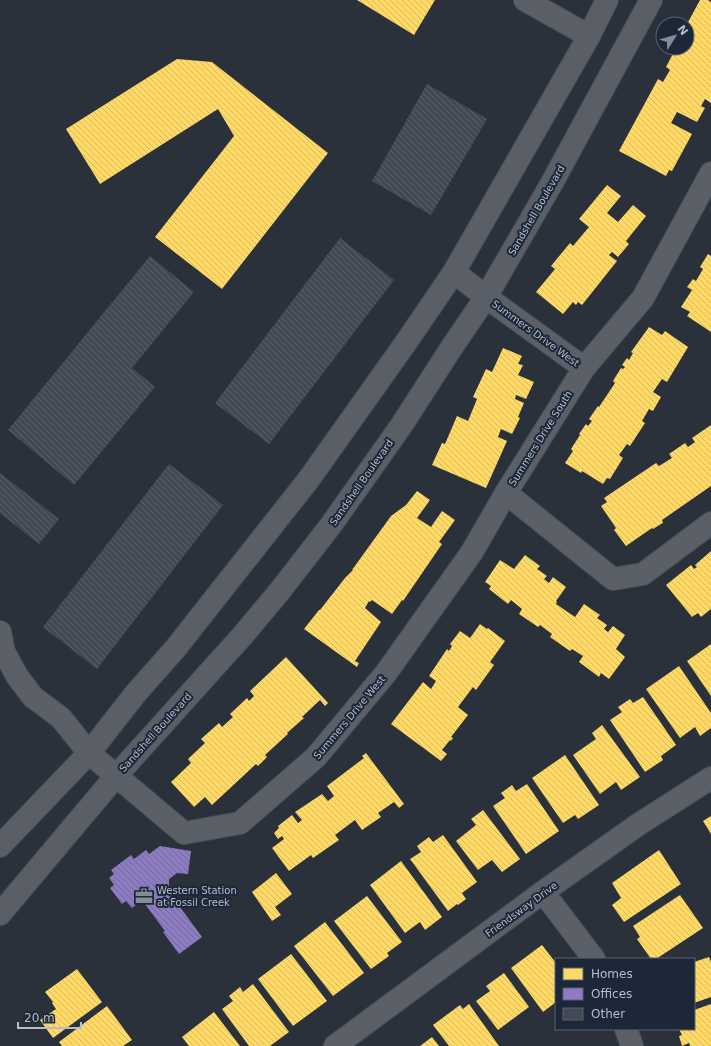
<svg xmlns="http://www.w3.org/2000/svg" width="711" height="1046" font-family="'DejaVu Sans',sans-serif">
<style>
.homes{fill:url(#homes-back-hatch)}
.offices{fill:url(#offices-back-hatch)}
.building{fill:url(#building-back-hatch)}
.lines{fill:none;stroke-linecap:round;stroke-linejoin:round}
.street-casing{stroke:#484d55;stroke-width:24}
.secondary-casing{stroke:#484d55;stroke-width:24}
.street{stroke:#5b6068;stroke-width:22}
.secondary{stroke:#595e67;stroke-width:22}
.labels{text-anchor:middle;stroke-width:4;stroke-linejoin:round;paint-order:stroke}
.street-label{font-size:10px;fill:#b4bdcc;stroke:#1c2737}
.poi-label{font-size:10px;fill:#b4bdcc;stroke:#1c2737;text-anchor:start}
</style>
<defs>
<pattern id="homes-back-hatch" width="6" height="6" patternUnits="userSpaceOnUse"><rect width="6" height="6" fill="#ffd966"/><path d="M-1 5l2 2M0 0l6 6M5-1l2 2" fill="none" stroke="#d7b95e"/></pattern>
<pattern id="offices-back-hatch" width="6" height="6" patternUnits="userSpaceOnUse"><rect width="6" height="6" fill="#8e7cc3"/><path d="M-1 5l2 2M0 0l6 6M5-1l2 2" fill="none" stroke="#74689b"/></pattern>
<pattern id="building-back-hatch" width="6" height="6" patternUnits="userSpaceOnUse"><rect width="6" height="6" fill="#434952"/><path d="M-1 5l2 2M0 0l6 6M5-1l2 2" fill="none" stroke="#5c616a"/></pattern>
</defs>
<rect width="100%" height="100%" fill="#2a313b"/>
<g class="homes">
<polygon points="357,0 435,0 414,35"/>
<polygon points="700,0 708,0 711,2 711,103 705,99 701,106 705,108 697,122 677,112 671,123 692,134 672,171 669,170 666,176 619,151 658,79 663,82 670,70 666,67 676,48 687,48 687,24"/>
<polygon points="177,59 212,62 328,153 222,289 155,237 234,136 218,109 100,184 66,129"/>
<polygon points="607,185 621,196 607,213 618,222 633,205 646,216 626,241 629,244 618,257 612,252 609,255 617,261 582,305 578,302 576,305 573,302 563,314 536,292 555,269 551,266 570,243 573,246 589,227 579,219"/>
<polygon points="708,254 711,256 711,332 687,316 690,312 681,307 692,290 687,287 693,279 696,281 703,269 700,267"/>
<polygon points="649,327 662,335 665,331 688,347 667,382 662,379 653,392 661,397 653,411 649,409 642,421 645,423 630,446 627,444 619,455 623,458 610,479 607,478 603,484 582,471 581,473 565,463 573,451 571,449 580,435 582,436 579,434 586,424 588,426 592,421 589,419 598,406 599,407 615,383 613,381 621,368 623,369 625,367 622,365 627,358 629,360 633,353 631,352"/>
<polygon points="503,348 522,356 518,364 523,365 518,375 534,382 526,399 516,395 515,399 524,403 518,417 520,418 512,434 501,429 498,437 507,441 486,488 432,465 442,443 445,444 457,416 468,421 477,399 473,397 486,369 492,372"/>
<polygon points="711,425 711,486 662,520 663,523 661,524 653,529 652,528 626,546 614,530 616,528 601,506 607,502 604,498 656,463 659,466 672,458 669,454 685,443 688,447 695,442 692,438"/>
<polygon points="417,491 430,500 417,518 431,527 442,511 455,520 439,542 442,544 403,601 402,600 392,614 372,600 370,602 369,601 365,608 381,622 355,661 359,663 357,667 304,629 319,610 320,610 345,578 353,570 352,570 391,516 406,505"/>
<polygon points="711,551 711,609 701,617 698,613 692,617 666,585 691,565 694,569 697,567 695,565"/>
<polygon points="525,555 540,566 537,569 547,576 544,579 549,583 553,577 566,587 556,601 557,602 556,604 575,617 584,604 600,615 597,618 607,625 604,629 608,632 613,626 625,635 616,649 625,657 609,679 601,673 599,677 579,662 583,656 572,649 570,651 550,637 552,634 540,625 538,627 519,614 522,609 511,600 508,604 489,589 491,586 485,582 500,560 514,569"/>
<polygon points="480,624 487,629 488,628 505,641 490,662 494,665 476,690 473,687 458,707 468,715 451,737 453,738 451,741 450,740 442,750 447,754 441,761 391,724 423,682 431,689 436,681 429,676 447,649 449,651 452,646 450,644 460,631 470,638"/>
<polygon points="711,644 711,696 687,661"/>
<polygon points="286,657 328,703 325,706 320,700 302,717 304,718 287,733 288,734 265,755 267,757 258,766 256,764 212,805 205,797 194,807 171,782 191,763 188,759 205,743 201,739 219,723 222,727 233,717 230,714 247,698 249,701 254,696 250,691"/>
<polygon points="679,666 711,713 711,728 700,736 695,727 680,738 646,689"/>
<polygon points="643,697 676,745 661,756 663,760 645,772 610,720 622,712 618,707 630,699 633,703"/>
<polygon points="602,725 640,777 621,790 616,782 600,794 573,755 596,739 592,733"/>
<polygon points="366,753 404,804 399,808 394,802 378,813 381,817 362,830 355,820 335,835 339,840 313,858 311,855 289,871 272,848 284,839 282,836 278,839 274,833 279,828 278,826 292,815 298,823 302,820 295,812 322,794 328,801 334,796 327,786 364,758 362,756"/>
<polygon points="565,755 599,805 578,819 575,815 563,823 532,778"/>
<polygon points="527,784 559,831 526,854 493,806 505,798 501,793 512,785 516,791"/>
<polygon points="483,810 520,859 502,872 492,860 478,870 456,841 476,825 471,819"/>
<polygon points="711,816 711,834 703,821"/>
<polygon points="443,835 477,882 462,893 466,899 458,905 457,904 448,911 410,859 421,852 417,846 429,837 433,842"/>
<polygon points="659,850 681,884 624,922 612,905 621,898 612,883"/>
<polygon points="401,861 442,917 425,930 420,922 405,933 370,885"/>
<polygon points="276,873 292,894 275,907 281,915 272,921 252,892"/>
<polygon points="680,895 703,928 656,959 651,959 637,939 640,937 633,926"/>
<polygon points="367,896 402,942 387,953 389,956 371,969 334,921"/>
<polygon points="325,922 364,973 333,996 294,946"/>
<polygon points="542,945 556,963 556,1002 543,1012 511,968"/>
<polygon points="291,954 327,1001 293,1026 258,979"/>
<polygon points="709,957 711,962 711,997 694,1003 694,962"/>
<polygon points="77,969 102,1002 53,1038 40,1020 56,1009 52,1003 53,1002 45,992"/>
<polygon points="504,973 529,1007 498,1030 476,1001 490,991 486,986"/>
<polygon points="253,984 289,1032 270,1046 249,1046 222,1009 233,1001 229,996 240,987 243,992"/>
<polygon points="469,1004 499,1046 449,1046 433,1025 460,1005 463,1009"/>
<polygon points="711,1004 711,1046 690,1046 689,1043 682,1046 679,1036 682,1035 679,1029 694,1029 694,1010"/>
<polygon points="107,1006 132,1040 123,1046 62,1046 59,1042"/>
<polygon points="214,1012 240,1046 189,1046 182,1037"/>
<polygon points="432,1037 439,1046 420,1046"/>
</g>
<polygon class="offices" points="160,846 191,851 188,874 177,873 169,879 169,892 202,937 179,954 163,932 165,931 142,900 132,908 126,901 122,904 110,888 114,885 109,878 114,874 111,870 131,855 134,859 146,850 149,854"/>
<g class="building">
<polygon points="427,84 487,119 431,215 372,181"/>
<polygon points="340,238 394,280 269,444 215,403"/>
<polygon points="150,256 194,292 132,368 155,387 74,485 8,430"/>
<polygon points="169,464 223,505 97,669 43,627"/>
<polygon points="0,473 59,519 39,544 0,513"/>
</g>
<g class="lines">
<g class="street-casing">
<g id="street">
<polyline points="525,0 589,36"/>
<polyline points="711,173 643,298 584,368 506,493 613,579 643,574 711,523"/>
<polyline points="454,272 486,297 584,368"/>
<polyline points="0,632 4,652 17,676 33,697 61,718 89,753 184,833 240,823 316,757 386,673 472,552 506,493"/>
<polyline points="543,892 594,959"/>
<polyline points="626,1029 632,1046"/>
<polyline points="335,1046 543,892 639,824 711,778"/>
</g>
</g>
<g class="secondary-casing">
<g id="secondary">
<polyline points="0,846 89,753 136,693 175,649 309,479 407,341 454,272 589,36 607,0"/>
<polyline points="0,914 116,776 243,635 279,592 331,525 401,426 452,347 486,297 553,181 651,0"/>
</g>
</g>
<use href="#street" class="street"/>
<use href="#secondary" class="secondary"/>
</g>
<defs>
<g id="office-bare" transform="scale(1.38)"><path d="M-6-3h4V-5.5h4V-3h4V5H-6ZM-1-4.5V-3h2v-1.5ZM-6 0V1H6V0Z" fill="#848c99" stroke="#1c2737" stroke-width="2.5" paint-order="stroke"/></g>
</defs>
<g fill-rule="evenodd">
<use href="#office-bare" x="144" y="896"/>
</g>
<g class="labels">
<g class="street-label">
<text transform="translate(536 210) rotate(-60)" y="4">Sandshell Boulevard</text>
<text transform="translate(536 333) rotate(36)" y="4">Summers Drive West</text>
<text transform="translate(540 438) rotate(-58)" y="4">Summers Drive South</text>
<text transform="translate(361 482) rotate(-55)" y="4">Sandshell Boulevard</text>
<text transform="translate(349 717) rotate(-50)" y="4">Summers Drive West</text>
<text transform="translate(155 732) rotate(-48)" y="4">Sandshell Boulevard</text>
<text transform="translate(521 909) rotate(-36)" y="4">Friendsway Drive</text>
</g>
<g class="poi-label">
<text x="157" y="894">Western Station<tspan x="157" dy="12">at Fossil Creek</tspan></text>
</g>
</g>
<rect x="555" y="958" width="140" height="72" fill="#1c2737" stroke="#596373"/>
<rect x="563" y="968" width="20" height="12" fill="#ffd966" stroke="#596373"/>
<text x="591" y="978" font-size="12" fill="#b4bdcc">Homes</text>
<rect x="563" y="988" width="20" height="12" fill="#8e7cc3" stroke="#596373"/>
<text x="591" y="998" font-size="12" fill="#b4bdcc">Offices</text>
<rect x="563" y="1008" width="20" height="12" fill="#434952" stroke="#596373"/>
<text x="591" y="1018" font-size="12" fill="#b4bdcc">Other</text>
<g transform="translate(675 36) rotate(53)"><circle r="19" fill="#1c2737" stroke="#596373"/>
<path d="M0-3L7 15L0 10L-7 15Z" fill="#848c99"/>
<text y="-6" font-size="11" font-weight="bold" text-anchor="middle" fill="#b4bdcc">N</text>
</g>
<path d="M18 1022v6h63v-6" fill="none" stroke="#b4bdcc" stroke-width="2"/>
<text x="24" y="1022" font-size="12" fill="#b4bdcc" stroke="#1c2737" stroke-width="3" paint-order="stroke">20 m</text>
</svg>
